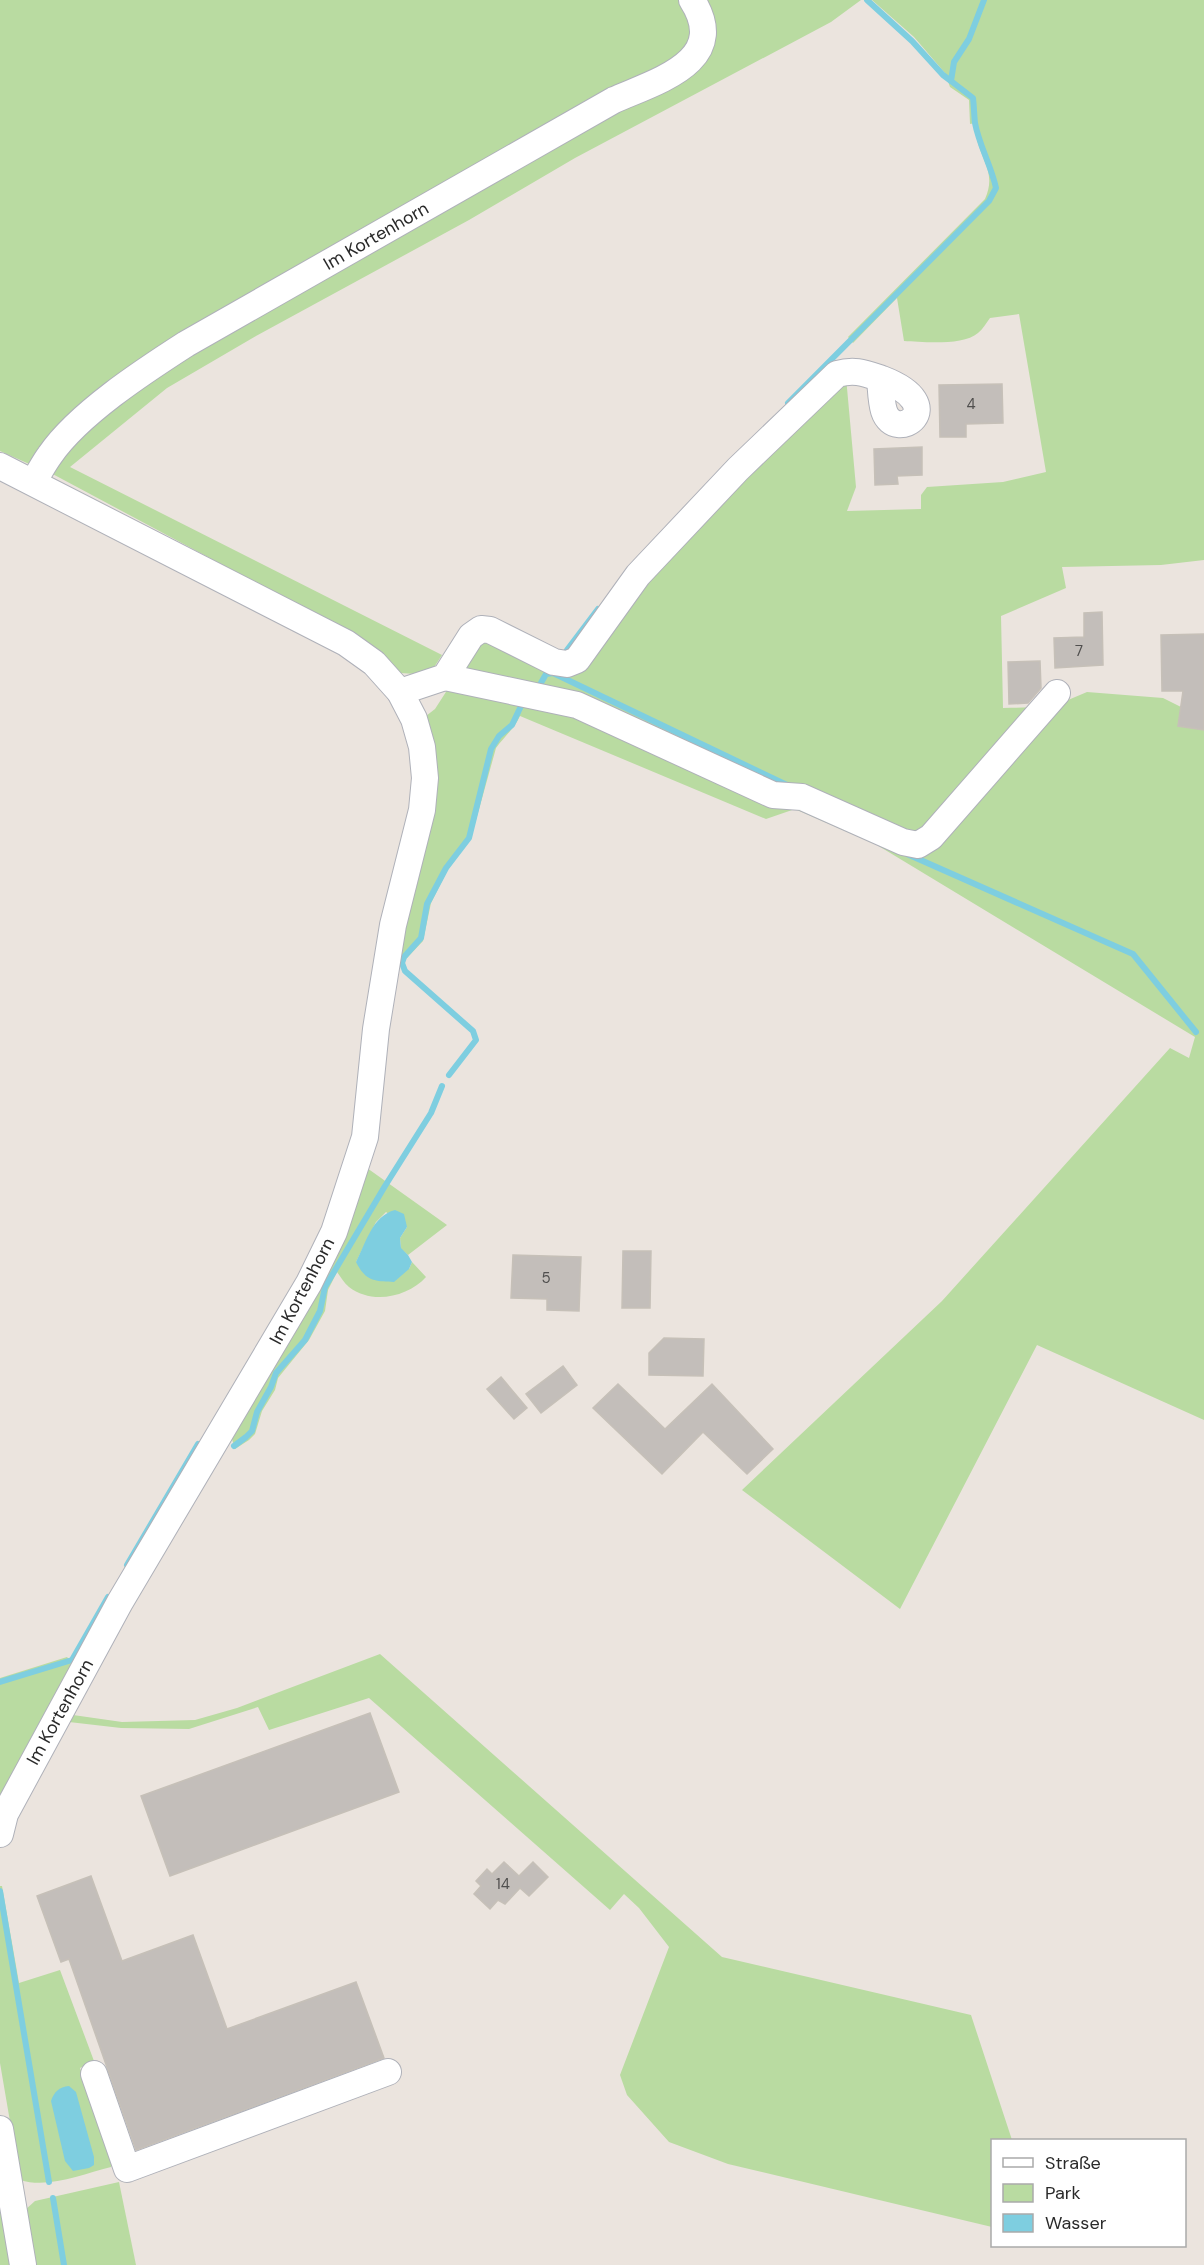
<svg xmlns="http://www.w3.org/2000/svg" width="1204" height="2265" font-family="'DM Sans',sans-serif">
<style>
.green{fill:#b9dba1}
.water{fill:#7ecee0}
.lines{fill:none;stroke-linecap:round;stroke-linejoin:round}
.stream{stroke:#7ecee0;stroke-width:6}
.building{fill:#c3beba;stroke:#c6c0b8;stroke-width:1.5}
.minor-casing{stroke:#afb1b9;stroke-width:28}
.minor{stroke:#fff;stroke-width:26}
.labels{text-anchor:middle;stroke-width:6;stroke-linejoin:round;paint-order:stroke}
.number-label{font-size:15px;fill:#504f4e}
.street-label{font-size:18px;fill:#2a2a2a;stroke:#fff}
</style>
<rect width="100%" height="100%" fill="#ebe4de"/>
<g class="green">
<polygon points="0,0 687,0 694,11 691,55 192,333 36,467 0,451"/>
<polygon points="697,0 861,0 831,22 575,158 469,220 256,336 167,388 70,467 442,655 429,675 401,673 383,655 324,619 47,471 80,430 187,350 688,70"/>
<path d="M872,0H1204V560L1161,565L1062,567L1066,588L1001,616L1003,708L1038,707L915,836L827,815L921,857L1061,703L1087,692L1163,698L1181,707L1179,726L1204,730V1420L1037,1345L900,1609L742,1490L942,1301L1170,1048L1189,1058L1195,1037L877,845L795,809L766,819L520,716C514,729 504,737 496,748L471,838L447,871L431,903L423,941L406,959L398,961L436,789C436,763 433,741 426,716L435,709L482,636L554,670L649,578L846,377L856,487L847,511L921,509V495L927,487L1003,482L1046,472L1019,314L990,318C986,323 983,329 978,333C963,346 923,342 904,341L897,298L853,343L848,337L985,199C996,174 983,163 977,140L980,139L975,123L970,124L969,100L950,87L945,73L914,37Z"/>
<path d="M367,1168L447,1225L408,1255L401,1249L400,1238L407,1227L386,1212L376,1222L356,1262L409,1269L412,1262L426,1277C408,1297 372,1305 349,1287C344,1283 341,1277 337,1272L328,1290L325,1311L309,1340L278,1378L275,1390L262,1411L255,1434L249,1440L235,1449L232,1439L311,1301Z"/>
<polygon points="380,1654 722,1957 971,2015 1012,2140 992,2140 992,2227 728,2164 669,2142 627,2095 620,2075 669,1947 639,1908 624,1894 610,1910 369,1698 269,1730 258,1707 189,1729 121,1728 69,1722 73,1715 122,1722 195,1720 237,1708"/>
<polygon points="67,1657 75,1666 0,1802 0,1678"/>
<path d="M0,1886H2L19,1983L60,1970L94,2061L80,2068L113,2162L111,2167C82,2174 49,2189 20,2180L0,2063Z"/>
<polygon points="119,2182 136,2265 34,2265 25,2210 35,2201"/>
<polygon points="0,2196 12,2265 0,2265"/>
</g>
<g class="water">
<path d="M395,1210L404,1214L407,1227L400,1238L401,1248L408,1255L412,1262L409,1269L394,1282C375,1281 366,1282 356,1262C366,1243 372,1216 395,1210Z"/>
<path d="M69,2086L76,2092L94,2157V2165L89,2168L73,2171L65,2161L51,2101C54,2092 59,2087 69,2086Z"/>
</g>
<g class="lines">
<g class="stream">
<polyline points="867,0 912,41 943,75 951,81"/>
<path d="M788,403L989,201L996,188C991,165 979,145 975,123C974,114 974,106 973,98L951,81L954,62L969,39L984,0"/>
<polyline points="567,650 598,609"/>
<polyline points="537,690 546,674 553,673 789,786"/>
<polyline points="907,854 1133,954 1196,1032"/>
<polyline points="449,1075 476,1040 473,1031 405,971 402,963 404,957 421,938 427,904 446,868 469,838 491,749 499,736 512,725 521,706"/>
<polyline points="234,1446 246,1437 252,1431 257,1412 271,1387 276,1373 305,1340 320,1311 325,1287 385,1186 431,1113 442,1086"/>
<polyline points="127,1565 198,1444"/>
<polyline points="0,1682 72,1660 108,1597"/>
<polyline points="0,1891 49,2182"/>
<polyline points="53,2198 64,2265"/>
</g>
</g>
<g class="building">
<polygon points="1002,384 1003,423 966,424 966,437 940,437 939,385"/>
<polygon points="922,447 922,475 897,476 898,484 875,485 874,449"/>
<polygon points="1102,612 1103,665 1055,668 1054,638 1084,637 1084,613"/>
<polygon points="1204,634 1204,730 1178,726 1183,691 1162,691 1161,635"/>
<polygon points="1040,661 1041,688 1028,703 1009,704 1008,662"/>
<polygon points="623,1251 651,1251 650,1308 622,1308"/>
<polygon points="513,1255 581,1257 579,1311 547,1310 547,1299 511,1298"/>
<polygon points="664,1338 704,1339 703,1376 649,1375 649,1353"/>
<polygon points="563,1366 577,1385 541,1413 526,1394"/>
<polygon points="501,1377 527,1408 514,1419 487,1389"/>
<polygon points="618,1384 665,1429 712,1384 773,1449 747,1474 703,1432 662,1474 593,1408"/>
<polygon points="370,1713 399,1792 170,1876 141,1796"/>
<polygon points="504,1862 519,1876 533,1862 548,1877 529,1896 520,1888 505,1904 498,1900 490,1909 474,1894 481,1886 476,1881 487,1869 492,1874"/>
<polygon points="91,1876 122,1961 193,1935 227,2029 356,1982 384,2058 136,2150 69,1959 61,1962 37,1896"/>
</g>
<g class="lines">
<g class="minor-casing">
<g id="minor">
<polyline points="0,466 346,643 374,663 400,692 414,719 422,747 425,778 422,810 393,925 376,1029 365,1137 334,1232 309,1283 120,1602 5,1814 0,1834"/>
<path d="M33,482C39,473 44,463 50,455C78,414 144,371 186,344L614,100C657,81 731,61 692,0"/>
<polyline points="445,677 577,705 773,795 802,797 903,842 918,845 931,837 1057,693"/>
<path d="M400,692L445,677L471,636L481,629L490,630L554,662L567,664L577,660L638,575L738,469L837,374C855,369 864,373 882,379C953,406 895,445 884,411C881,401 881,389 880,379"/>
<polyline points="94,2074 127,2169 388,2072"/>
<polyline points="0,2129 23,2265"/>
</g>
</g>
<use href="#minor" class="minor"/>
</g>
<g class="labels">
<g class="number-label">
<text x="971" y="409">4</text>
<text x="1079" y="656">7</text>
<text x="546" y="1283">5</text>
<text x="503" y="1889">14</text>
</g>
<g class="street-label">
<text transform="translate(376 236) rotate(-30)" y="6">Im Kortenhorn</text>
<text transform="translate(302 1291) rotate(-62)" y="6">Im Kortenhorn</text>
<text transform="translate(60 1712) rotate(-61)" y="6">Im Kortenhorn</text>
</g>
</g>
<rect x="991" y="2139" width="195" height="108" fill="#ffffff" stroke="#aaaaaa" stroke-width="1.5"/>
<rect x="1003" y="2158" width="30" height="9" fill="#ffffff" stroke="#aaaaaa" stroke-width="1.5"/>
<text x="1045" y="2169" font-size="18" fill="#2a2a2a">Straße</text>
<rect x="1003" y="2184" width="30" height="18" fill="#b9dba1" stroke="#aaaaaa" stroke-width="1.5"/>
<text x="1045" y="2199" font-size="18" fill="#2a2a2a">Park</text>
<rect x="1003" y="2214" width="30" height="18" fill="#7ecee0" stroke="#aaaaaa" stroke-width="1.5"/>
<text x="1045" y="2229" font-size="18" fill="#2a2a2a">Wasser</text>
</svg>
